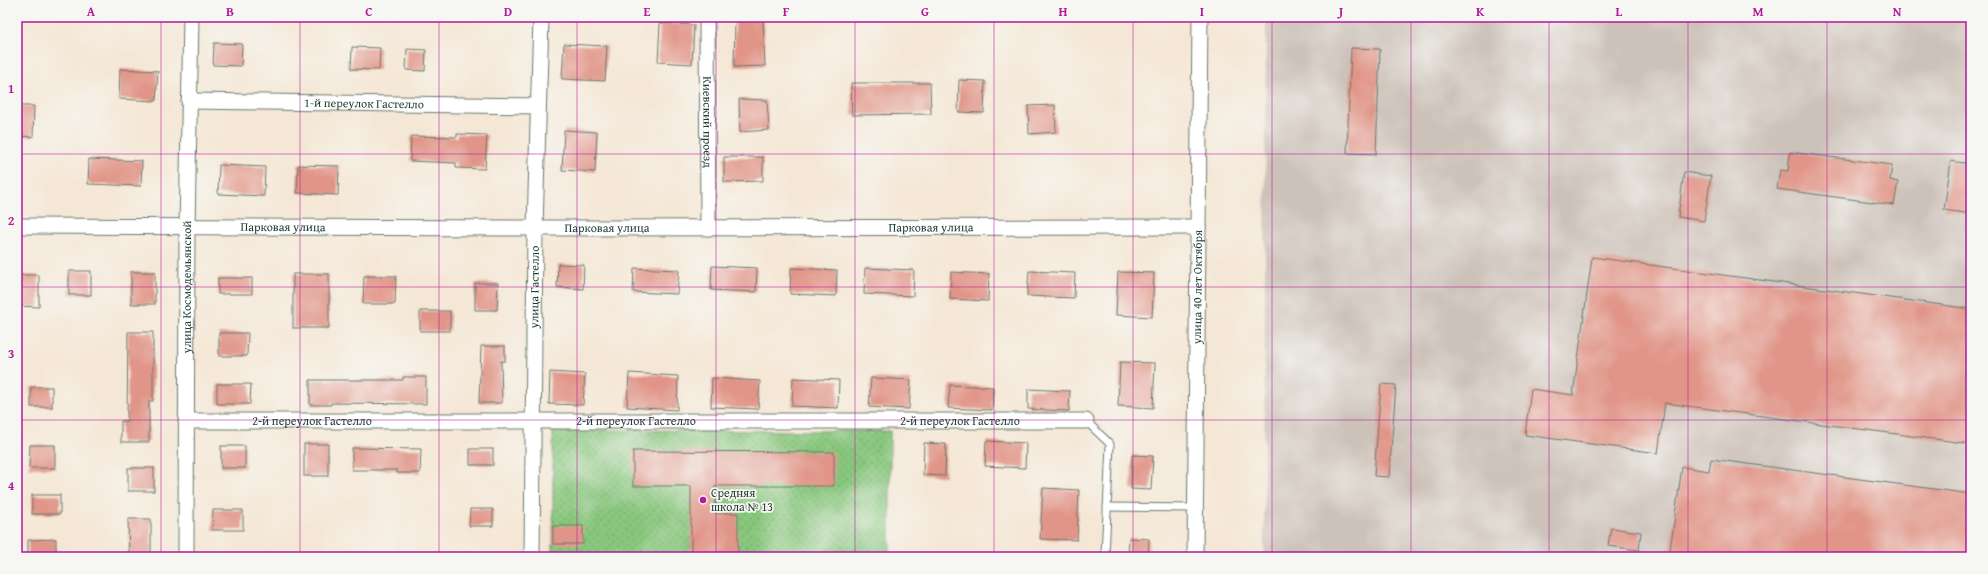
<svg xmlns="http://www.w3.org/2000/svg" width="1988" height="574" font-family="'Gentium Book Plus',serif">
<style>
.industrial{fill:#cdc2b9}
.green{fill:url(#green-dots);stroke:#548259}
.building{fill:#e19588}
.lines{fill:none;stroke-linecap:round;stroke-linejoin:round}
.service-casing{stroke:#6a786c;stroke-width:9}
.minor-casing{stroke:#6a786c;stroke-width:17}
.service{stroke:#fff;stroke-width:7}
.minor{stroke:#fff;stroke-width:15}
.grid{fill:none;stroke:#b5179e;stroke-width:1;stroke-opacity:0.55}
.poi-dot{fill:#b5179e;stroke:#f6f6f2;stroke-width:1.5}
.labels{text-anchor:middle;stroke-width:3.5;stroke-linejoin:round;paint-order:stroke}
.street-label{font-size:12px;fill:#1f3d34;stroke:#f6f6f2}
.poi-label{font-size:12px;fill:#1f3d34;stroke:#f6f6f2;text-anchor:start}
.neatline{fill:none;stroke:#b5179e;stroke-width:1.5}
.grid-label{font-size:13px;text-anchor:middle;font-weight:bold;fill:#b5179e}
</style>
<defs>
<pattern id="green-dots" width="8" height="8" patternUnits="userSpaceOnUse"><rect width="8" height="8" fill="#89c77e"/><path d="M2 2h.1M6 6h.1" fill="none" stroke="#6fa368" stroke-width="1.8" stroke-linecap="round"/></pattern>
</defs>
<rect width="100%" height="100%" fill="#f6f6f2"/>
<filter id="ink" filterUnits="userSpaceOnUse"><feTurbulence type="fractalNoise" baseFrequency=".025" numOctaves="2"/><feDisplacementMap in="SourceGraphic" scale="8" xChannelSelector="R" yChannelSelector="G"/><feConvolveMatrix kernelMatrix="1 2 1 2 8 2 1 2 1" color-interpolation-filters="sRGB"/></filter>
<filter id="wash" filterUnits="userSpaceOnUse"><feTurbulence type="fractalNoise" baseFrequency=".012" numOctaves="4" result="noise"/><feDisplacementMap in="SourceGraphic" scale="16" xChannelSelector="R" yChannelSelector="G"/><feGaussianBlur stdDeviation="0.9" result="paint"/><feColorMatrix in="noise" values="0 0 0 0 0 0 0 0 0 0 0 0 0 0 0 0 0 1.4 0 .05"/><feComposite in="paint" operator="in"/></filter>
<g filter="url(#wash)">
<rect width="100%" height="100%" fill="#f5e7d5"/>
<polygon class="industrial" points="1266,17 1971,17 1971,557 1264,557"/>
<polygon class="green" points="553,430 890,431 890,557 553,557"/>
<g id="blocks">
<g class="building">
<polygon points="763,19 765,66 734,67 735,20"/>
<polygon points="660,23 694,25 692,64 658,62"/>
<polygon points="214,43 242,44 241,66 213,65"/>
<polygon points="564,44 607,46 605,81 562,79"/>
<polygon points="352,47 380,48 379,70 351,69"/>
<polygon points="1351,48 1380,49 1376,154 1347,153"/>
<polygon points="407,49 426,50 425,71 406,70"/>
<polygon points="120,69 158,71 156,101 119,99"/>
<polygon points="959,80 985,81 984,113 958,112"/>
<polygon points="851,83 930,83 931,114 852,115"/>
<polygon points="739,99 767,100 769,130 740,132"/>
<polygon points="1055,105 1056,132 1029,134 1028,106"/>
<polygon points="17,106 34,106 33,137 17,136"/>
<polygon points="564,130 597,132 595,172 562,170"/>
<polygon points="457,134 487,135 485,169 456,168 456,163 410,161 411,136 457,137"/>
<polygon points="1790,152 1892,165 1890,180 1898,182 1894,205 1777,189 1780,170 1788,171"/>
<polygon points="724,157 763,157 763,181 724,182"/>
<polygon points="89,159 142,161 141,186 88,184"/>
<polygon points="1951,161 1971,164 1971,214 1944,210"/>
<polygon points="219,165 265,167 264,196 218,194"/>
<polygon points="298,165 339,166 338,195 297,193"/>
<polygon points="1684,172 1711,176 1704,221 1678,217"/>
<polygon points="1592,257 1971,309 1971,444 1665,403 1658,453 1525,435 1531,389 1573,395"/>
<polygon points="558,264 584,265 583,289 557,287"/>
<polygon points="712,266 757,268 756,292 711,290"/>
<polygon points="634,268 679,270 677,294 633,292"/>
<polygon points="791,268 837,270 836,296 790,294"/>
<polygon points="865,268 914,270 913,296 864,294"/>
<rect x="69" y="271" width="22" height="24"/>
<polygon points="1029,271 1075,273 1074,298 1027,296"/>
<rect x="131" y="272" width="24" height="32"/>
<polygon points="951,272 989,274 988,301 950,299"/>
<polygon points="1118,272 1154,273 1152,317 1116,315"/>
<rect x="293" y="274" width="36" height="54"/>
<polygon points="18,275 39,275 39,307 18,306"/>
<polygon points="364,276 396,276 395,304 363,304"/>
<rect x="218" y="278" width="34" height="16"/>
<polygon points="475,283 498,283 497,310 475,310"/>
<rect x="420" y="311" width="30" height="20"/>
<polygon points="128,332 153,332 153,401 149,401 149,442 121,442 121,421 127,421"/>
<polygon points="219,333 248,333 247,356 219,356"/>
<polygon points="481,346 505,346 505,361 501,361 502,403 479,403"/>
<polygon points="1120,362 1155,363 1153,408 1118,406"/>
<polygon points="550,372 585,374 583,405 549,404"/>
<polygon points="629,373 678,376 677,410 627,407"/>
<polygon points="403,377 426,377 426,404 331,403 331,405 310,405 310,380 403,380"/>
<polygon points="712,378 760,381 758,409 711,407"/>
<polygon points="793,378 839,380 838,408 792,406"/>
<polygon points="871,378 911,380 909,409 869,407"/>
<polygon points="217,384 251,384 250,404 217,404"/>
<polygon points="1381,384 1396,385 1389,477 1374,476"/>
<polygon points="950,385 993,387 992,410 948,408"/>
<rect x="31" y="387" width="21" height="20"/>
<polygon points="1028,389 1070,391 1069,411 1028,409"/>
<polygon points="986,441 1026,443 1025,468 985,466"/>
<polygon points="924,443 946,444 945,476 923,475"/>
<rect x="304" y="444" width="24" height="32"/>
<polygon points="30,445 55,445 55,468 29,468"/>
<rect x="221" y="446" width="24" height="22"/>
<polygon points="352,448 421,449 420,473 397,473 397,470 352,470"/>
<rect x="470" y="449" width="23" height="16"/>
<polygon points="633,451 834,452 834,486 715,486 715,513 738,513 738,557 691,557 691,486 633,486"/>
<polygon points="1132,455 1153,456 1151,490 1131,489"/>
<polygon points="1711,459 1971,494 1971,557 1669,557 1682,467 1709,471"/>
<rect x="128" y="468" width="26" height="23"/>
<polygon points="1043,488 1079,490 1077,540 1040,539"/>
<rect x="32" y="495" width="28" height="19"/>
<polygon points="470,509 493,509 493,526 469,526"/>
<polygon points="213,510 243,510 243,530 212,530"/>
<polygon points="128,519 151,519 151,557 129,557"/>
<rect x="553" y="526" width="30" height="18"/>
<polygon points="1611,528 1641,532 1639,550 1608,546"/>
<polygon points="1129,538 1149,539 1148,557 1128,557"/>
<polygon points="56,539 56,557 28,557 28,540"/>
</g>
</g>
</g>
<g filter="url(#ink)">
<use href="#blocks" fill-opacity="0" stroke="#6a786c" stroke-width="1"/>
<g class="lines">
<g class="service-casing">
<g id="service">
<polyline points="1086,421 1110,444 1105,557"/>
<polyline points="1107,507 1195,508"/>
</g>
</g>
<g class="minor-casing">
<g id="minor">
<path id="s1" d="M707,17L708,228"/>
<path id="s2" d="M189,101L538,106"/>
<path id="s3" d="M17,226L535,228L1198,227"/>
<path id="s4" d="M186,421H1086"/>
<path id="s5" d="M186,557L187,228L191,17"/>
<path id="s6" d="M532,557L535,228L541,17"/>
<path id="s7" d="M1195,557L1200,17"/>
</g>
</g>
<use href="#service" class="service"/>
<use href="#minor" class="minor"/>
</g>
</g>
<path class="grid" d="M161,17V557M300,17V557M439,17V557M577,17V557M716,17V557M855,17V557M994,17V557M1133,17V557M1272,17V557M1411,17V557M1549,17V557M1688,17V557M1827,17V557M17,154H1971M17,287H1971M17,420H1971"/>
<circle class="poi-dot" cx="703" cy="500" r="4"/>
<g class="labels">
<g class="street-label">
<text dy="4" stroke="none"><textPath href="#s2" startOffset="175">1-й переулок Гастелло</textPath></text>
<text dy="4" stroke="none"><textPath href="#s1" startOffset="105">Киевский проезд</textPath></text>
<text dy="4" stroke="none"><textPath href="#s3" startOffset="266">Парковая улица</textPath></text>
<text dy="4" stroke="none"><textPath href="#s3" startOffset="590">Парковая улица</textPath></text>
<text dy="4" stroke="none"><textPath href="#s3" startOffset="914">Парковая улица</textPath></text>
<text dy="4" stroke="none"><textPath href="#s5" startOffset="270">улица Космодемьянской</textPath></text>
<text dy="4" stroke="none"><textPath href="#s6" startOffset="270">улица Гастелло</textPath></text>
<text dy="4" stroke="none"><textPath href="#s7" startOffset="270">улица 40 лет Октября</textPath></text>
<text dy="4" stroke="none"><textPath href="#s4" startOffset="126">2-й переулок Гастелло</textPath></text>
<text dy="4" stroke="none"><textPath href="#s4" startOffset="450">2-й переулок Гастелло</textPath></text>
<text dy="4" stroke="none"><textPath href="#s4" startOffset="774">2-й переулок Гастелло</textPath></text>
</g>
<g class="poi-label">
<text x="711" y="497">Средняя<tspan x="711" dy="14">школа № 13</tspan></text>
</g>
</g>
<rect width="1988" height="574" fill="none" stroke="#f6f6f2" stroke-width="44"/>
<rect x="22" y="22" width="1944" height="530" class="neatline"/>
<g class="grid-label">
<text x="91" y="16">A</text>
<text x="230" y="16">B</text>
<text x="369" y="16">C</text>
<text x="508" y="16">D</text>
<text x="647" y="16">E</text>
<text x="786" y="16">F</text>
<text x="925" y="16">G</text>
<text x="1063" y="16">H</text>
<text x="1202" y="16">I</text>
<text x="1341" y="16">J</text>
<text x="1480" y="16">K</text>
<text x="1619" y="16">L</text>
<text x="1758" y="16">M</text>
<text x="1897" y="16">N</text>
<text x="11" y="93">1</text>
<text x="11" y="225">2</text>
<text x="11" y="358">3</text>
<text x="11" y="490">4</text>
</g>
</svg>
